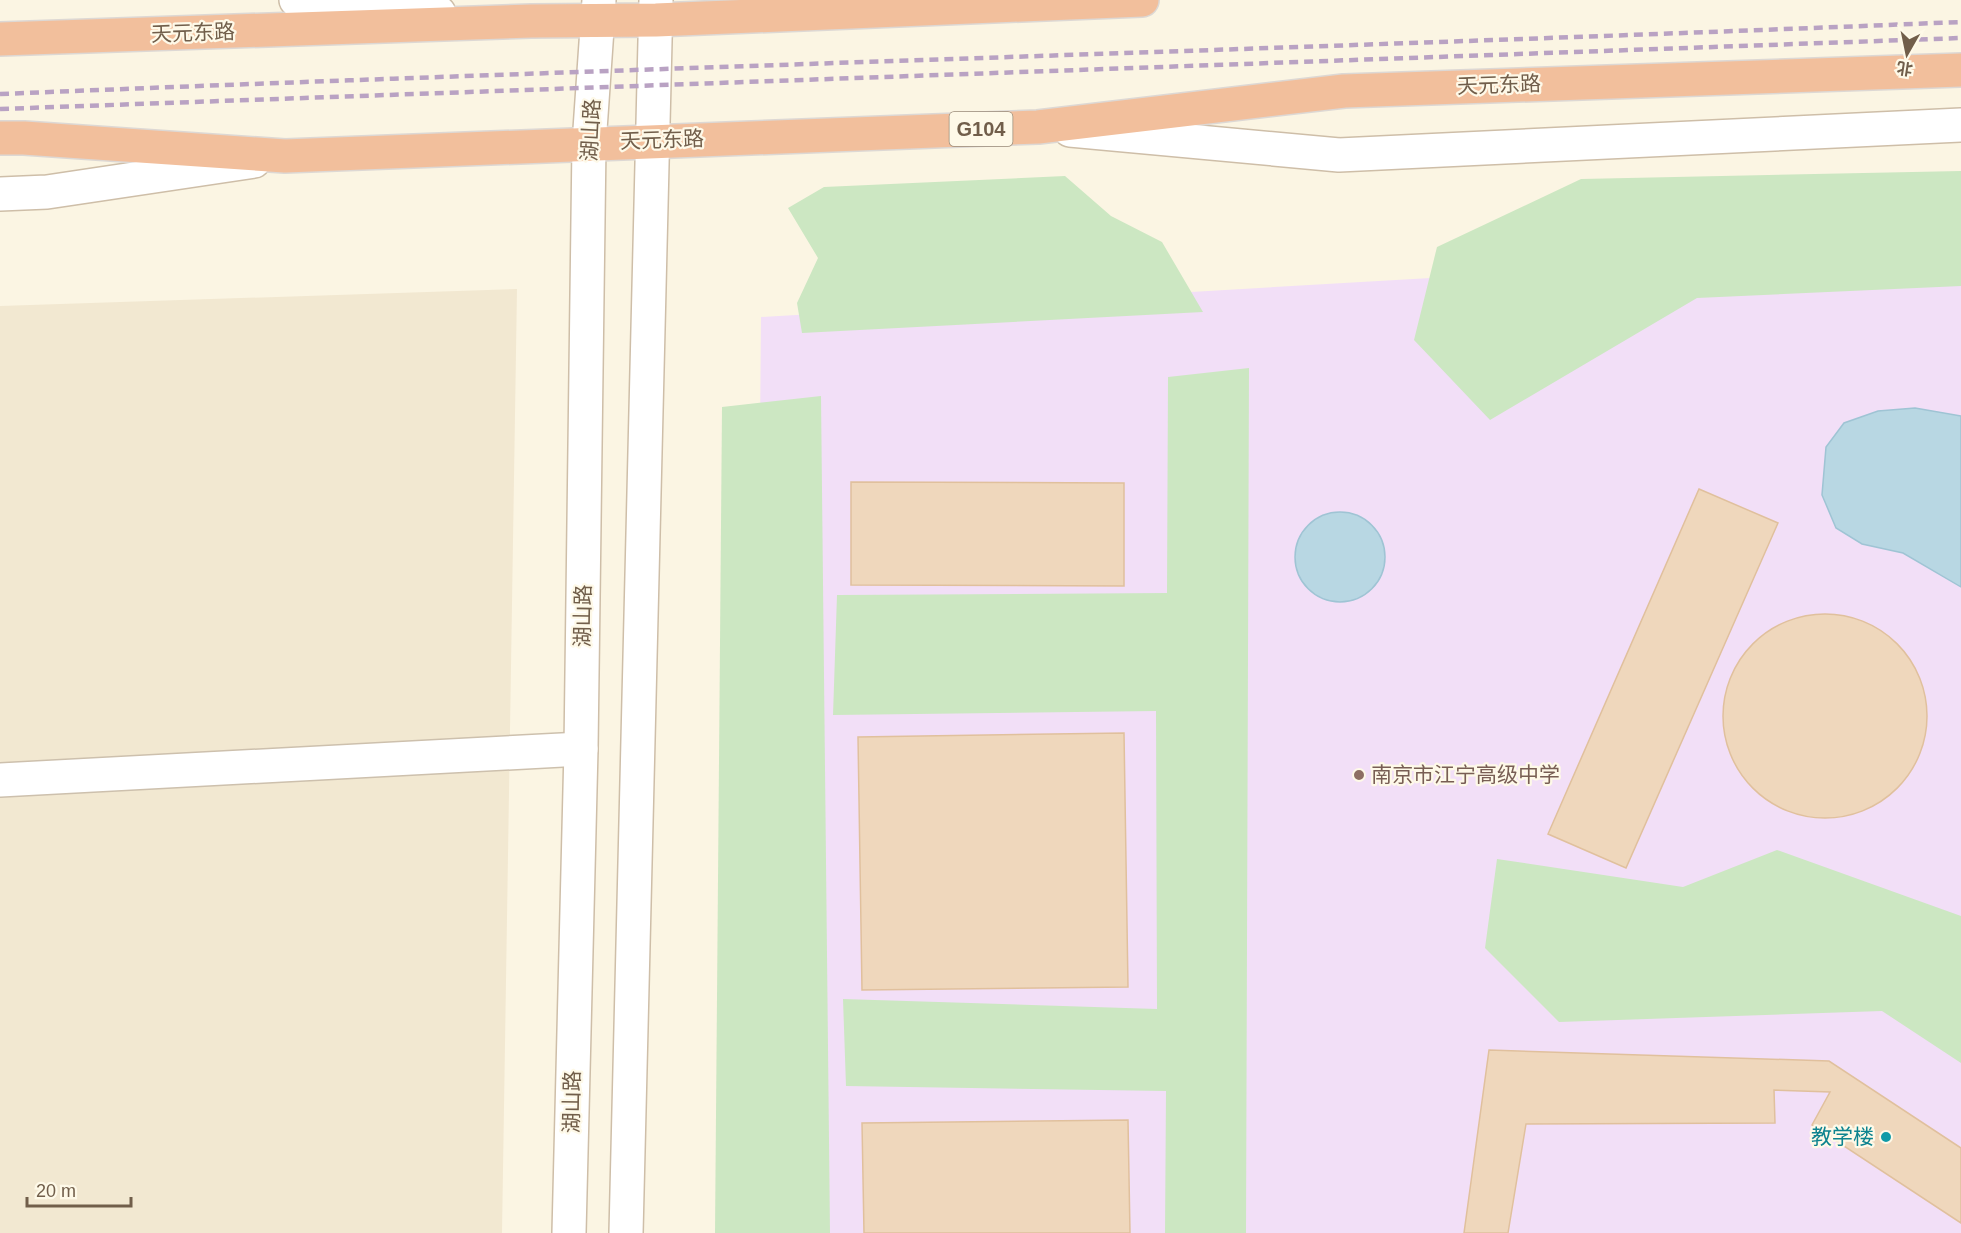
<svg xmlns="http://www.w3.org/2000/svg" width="1961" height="1233" font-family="Helvetica,'Noto Sans SC',sans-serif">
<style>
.residential{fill:#f2e8d1}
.education{fill:#f2dff7}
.green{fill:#cce7c2}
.water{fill:#b8d7e3;stroke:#9fc4d4;stroke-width:1.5}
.building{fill:#efd7bc;stroke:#e0c09d;stroke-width:1.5}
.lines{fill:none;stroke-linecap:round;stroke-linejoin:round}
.street-casing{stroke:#cdc0ad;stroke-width:36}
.secondary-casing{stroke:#cebea8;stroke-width:36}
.highway-casing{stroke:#ddd8d4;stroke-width:36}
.street{stroke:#fff;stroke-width:33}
.secondary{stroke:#fff;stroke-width:33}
.highway{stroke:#f2bf9c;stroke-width:33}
.rail{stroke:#b9a2c3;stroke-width:4.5;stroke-dasharray:9 6;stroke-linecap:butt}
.education-dot{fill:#8d6e63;stroke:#fef9e8;stroke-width:2}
.culture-dot{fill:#0f9aa8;stroke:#fef9e8;stroke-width:2}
.labels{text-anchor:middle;stroke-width:4.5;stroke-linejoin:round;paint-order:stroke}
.shield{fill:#fef9e8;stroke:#9b8c79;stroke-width:1.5}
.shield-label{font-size:20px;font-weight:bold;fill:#715e4a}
.street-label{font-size:21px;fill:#715e4a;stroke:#fef9e8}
.education-label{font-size:21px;fill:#785e54;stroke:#fef9e8;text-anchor:start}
.culture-label{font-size:21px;fill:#0d838f;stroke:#fef9e8;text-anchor:end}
</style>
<rect width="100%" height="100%" fill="#fbf5e3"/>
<polygon class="residential" points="517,289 502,1233 0,1233 0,306"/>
<polygon class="education" points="1961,247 1961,1233 753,1233 761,317"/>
<g class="green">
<polygon points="1961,171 1961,286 1697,298 1490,420 1414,340 1437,247 1581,179"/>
<polygon points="1065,176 1111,216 1162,242 1203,312 802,333 797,303 818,258 788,208 824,187"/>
<polygon points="1249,368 1246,1233 1165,1233 1166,1091 846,1086 843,999 1157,1009 1156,711 833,715 837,595 1167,593 1168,377"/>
<polygon points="821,396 830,1233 715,1233 722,407"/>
<polygon points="1777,850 1961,916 1961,1063 1882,1011 1559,1022 1485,948 1497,859 1683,887"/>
</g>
<g class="water">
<polygon points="1915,408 1961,416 1961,587 1903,553 1862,544 1836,528 1822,495 1826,447 1844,423 1878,411"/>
<circle cx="1340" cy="557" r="45"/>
</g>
<g class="building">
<polygon points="851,482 1124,483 1124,586 851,585"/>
<polygon points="1699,489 1778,523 1626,868 1548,834"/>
<circle cx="1825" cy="716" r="102"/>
<polygon points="1124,733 1128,987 862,990 858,737"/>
<polygon points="1489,1050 1829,1061 1961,1148 1961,1223 1812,1125 1830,1092 1774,1090 1775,1123 1526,1124 1508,1233 1464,1233"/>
<polygon points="1128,1120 1130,1233 864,1233 862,1123"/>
</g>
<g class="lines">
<g class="street-casing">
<polyline id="street" points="0,780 581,749"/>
</g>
<g class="secondary-casing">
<g id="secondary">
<polyline points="296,0 439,13"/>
<polyline points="1070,130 1339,155 1961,125"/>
<polyline points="0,194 47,192 254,161"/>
<polyline points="569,1233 581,749 589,144 599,0"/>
<polyline points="626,1233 656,0"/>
</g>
</g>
<g class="highway-casing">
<g id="highway">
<polyline points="0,39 531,21 656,20 1142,0"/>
<polyline points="0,138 24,138 285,156 1038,127 1344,91 1961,70"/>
</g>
</g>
<use href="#street" class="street"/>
<use href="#secondary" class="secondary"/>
<use href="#highway" class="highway"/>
<g class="rail">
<path d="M0,94C654,67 1307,49 1961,22"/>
<polyline points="0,109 1961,38"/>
</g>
</g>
<circle class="education-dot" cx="1359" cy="775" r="6"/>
<circle class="culture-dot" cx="1886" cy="1137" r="6"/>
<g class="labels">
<rect class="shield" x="949.5" y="112" width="63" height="34" rx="4.5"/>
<g class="shield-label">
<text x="981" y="136">G104</text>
</g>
<g class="street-label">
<text transform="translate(193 33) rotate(-2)" y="7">天元东路</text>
<text transform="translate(1499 85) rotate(-2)" y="7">天元东路</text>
<text transform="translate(591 130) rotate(-87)" y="7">湖山路</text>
<text transform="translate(662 140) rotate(-2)" y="7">天元东路</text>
<text transform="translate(583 616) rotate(-89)" y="7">湖山路</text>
<text transform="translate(572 1102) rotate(-89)" y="7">湖山路</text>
</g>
<g class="education-label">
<text x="1371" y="782">南京市江宁高级中学</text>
</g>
<g class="culture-label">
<text x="1874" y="1144">教学楼</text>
</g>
</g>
<g transform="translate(1907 54) rotate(189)" stroke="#fef9e8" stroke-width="4.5" paint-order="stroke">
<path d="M0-4.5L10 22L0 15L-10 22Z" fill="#715e4a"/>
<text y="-9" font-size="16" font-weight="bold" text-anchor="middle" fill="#715e4a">北</text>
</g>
<path d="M27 1197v9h104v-9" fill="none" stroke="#715e4a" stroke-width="3"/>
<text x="36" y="1197" font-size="18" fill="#715e4a" stroke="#fef9e8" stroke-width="4.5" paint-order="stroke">20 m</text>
</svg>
